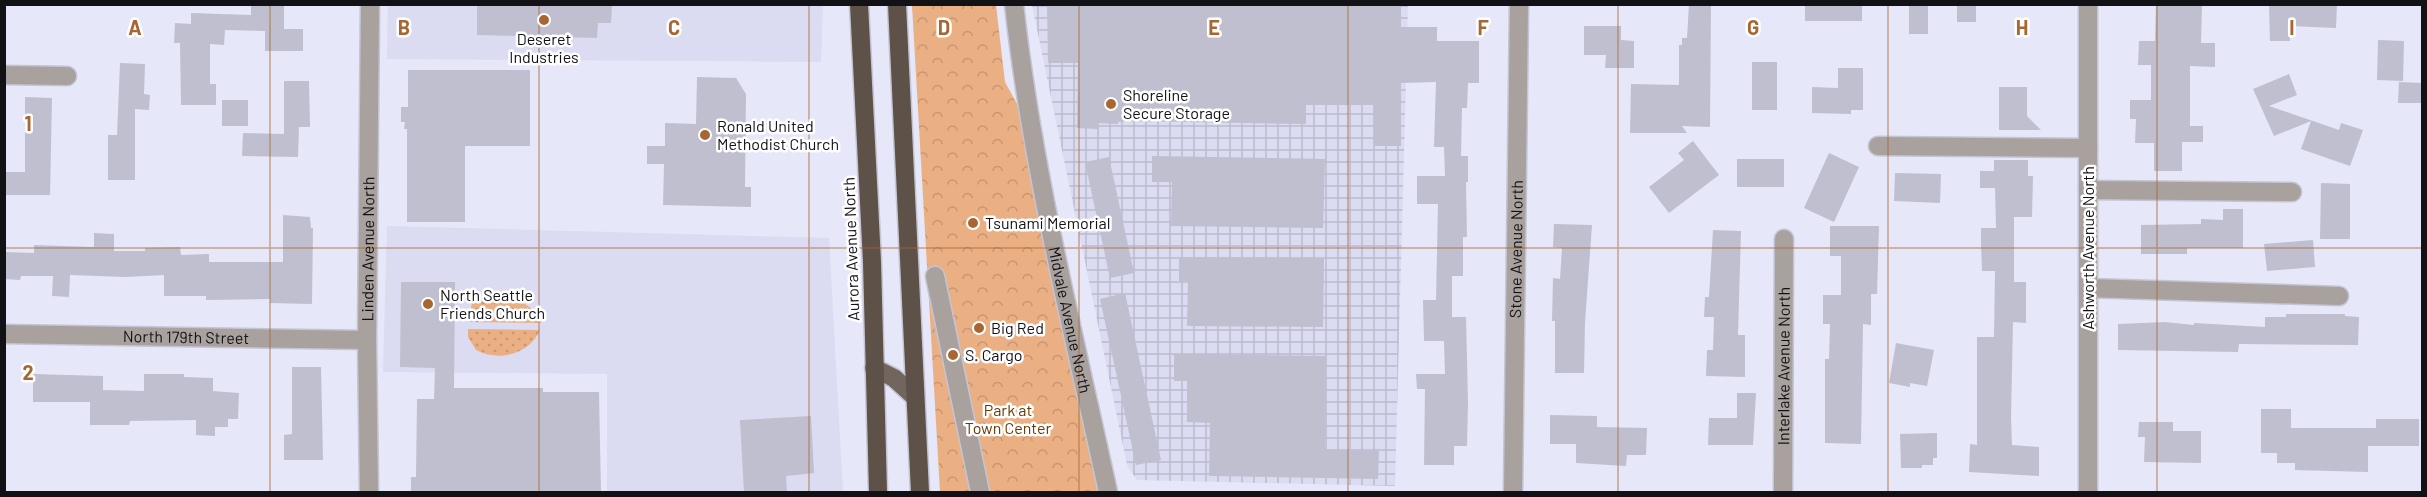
<svg xmlns="http://www.w3.org/2000/svg" width="2427" height="497" font-family="Barlow,sans-serif">
<style>
.built{fill:#dbdbf2}
.industrial{fill:url(#industrial-grid)}
.grass{fill:url(#grass-dots)}
.park{fill:url(#park-crowns)}
.building{fill:#bfbfcf}
.lines{fill:none;stroke-linecap:round;stroke-linejoin:round}
.minor-casing{stroke:#c4c5d4;stroke-width:21}
.major-casing{stroke:#c4c5d4;stroke-width:21}
.highway-casing{stroke:#c4c5d4;stroke-width:21}
.minor{stroke:#a8a19d;stroke-width:18}
.major{stroke:#71665e;stroke-width:18}
.highway{stroke:#5e5148;stroke-width:18}
.grid{fill:none;stroke:#a86732;stroke-width:1.5;stroke-opacity:0.55}
.poi-dot{fill:#a86732;stroke:#fff;stroke-width:2}
.labels{text-anchor:middle;stroke-width:5;stroke-linejoin:round;paint-order:stroke}
.poi-label{font-size:16px;fill:#111116;stroke:#fff;text-anchor:start}
.street-label{font-size:16px;fill:#111116;stroke:#fff}
.park-label{font-size:16px;fill:#6d3802;stroke:#fff}
.grid-label{font-size:20px;text-anchor:middle;font-weight:bold;fill:#a86732;stroke:#fff;stroke-width:5;stroke-linejoin:round;paint-order:stroke}
</style>
<defs>
<pattern id="industrial-grid" width="8" height="8" patternUnits="userSpaceOnUse" patternTransform="scale(1.5)"><rect width="8" height="8" fill="#dbdbf2"/><path d="M0 4h8M4 0v8" fill="none" stroke="#bbbbcf"/></pattern>
<pattern id="grass-dots" width="8" height="8" patternUnits="userSpaceOnUse" patternTransform="scale(1.5)"><rect width="8" height="8" fill="#eaaf83"/><path d="M2 2h.1M6 6h.1" fill="none" stroke="#c89670" stroke-width="1.8" stroke-linecap="round"/></pattern>
<pattern id="park-crowns" width="20" height="18" patternUnits="userSpaceOnUse" patternTransform="scale(1.5)"><rect width="20" height="18" fill="#eaaf83"/><path d="M2 6a3 3 0 1 1 6 0M12 15a3 3 0 1 1 6 0" fill="none" stroke="#c89670"/></pattern>
</defs>
<rect width="100%" height="100%" fill="#e6e7f8"/>
<g class="built">
<polygon points="388,5 823,5 821,62 387,59"/>
<polygon points="387,226 829,238 843,492 607,492 607,374 383,372"/>
</g>
<polygon class="industrial" points="1032,5 1408,5 1395,486 1137,480 1127,465"/>
<g class="grass">
<path d="M491,296C510,296 535,303 541,323L468,322L472,303Z"/>
<path d="M468,329L540,330C529,355 498,362 476,350L468,337Z"/>
</g>
<polygon class="park" points="912,5 996,5 1005,82 1017,104 1098,492 940,492"/>
<g class="building">
<polygon points="477,4 612,4 611,23 598,23 597,38 477,35"/>
<polygon points="1047,4 1401,4 1401,27 1437,27 1437,41 1479,41 1479,83 1468,83 1467,108 1462,108 1461,156 1468,156 1468,182 1466,182 1467,237 1463,237 1463,276 1452,276 1452,317 1466,317 1468,403 1467,446 1454,446 1454,465 1424,465 1425,389 1417,389 1416,374 1445,374 1444,341 1424,341 1423,300 1436,300 1438,204 1417,204 1417,176 1445,176 1444,147 1434,147 1436,82 1401,83 1401,146 1374,146 1374,105 1306,105 1306,124 1128,121 1118,122 1118,124 1097,123 1097,129 1077,128 1078,63 1048,63"/>
<polygon points="1689,4 1711,4 1710,127 1682,126 1687,133 1630,133 1631,84 1679,85 1679,45 1682,45 1682,38 1687,38"/>
<rect x="1805" y="4" width="57" height="17"/>
<rect x="1909" y="4" width="19" height="30"/>
<rect x="1957" y="4" width="19" height="18"/>
<polygon points="2156,4 2202,5 2201,43 2215,43 2215,67 2190,66 2190,126 2203,126 2203,142 2182,142 2182,171 2154,171 2154,143 2135,143 2136,119 2130,119 2130,100 2151,100 2151,65 2138,65 2139,41 2155,41"/>
<polygon points="2269,4 2337,4 2336,28 2290,26 2290,41 2270,41"/>
<polygon points="251,6 284,6 284,29 303,29 303,51 265,51 265,31 225,30 224,45 210,44 210,84 216,84 216,105 181,105 180,43 174,43 175,23 191,24 191,13 251,15"/>
<polygon points="1584,26 1621,26 1621,40 1634,41 1634,68 1605,68 1606,55 1584,55"/>
<polygon points="2378,40 2404,41 2403,81 2377,80"/>
<rect x="1752" y="62" width="25" height="48"/>
<polygon points="120,63 145,64 144,94 150,95 149,110 135,109 135,180 108,180 108,135 117,135"/>
<polygon points="1838,68 1863,68 1863,110 1851,110 1851,114 1812,113 1812,87 1838,88"/>
<polygon points="408,70 530,70 530,146 465,146 465,222 407,222 407,129 404,129 405,122 401,122 401,107 408,107"/>
<polygon points="2289,74 2297,95 2269,106 2339,130 2341,123 2363,130 2350,166 2301,149 2311,121 2274,136 2253,89"/>
<polygon points="697,77 736,78 746,94 745,187 751,187 751,207 663,205 664,164 647,164 647,146 665,146 665,123 696,124"/>
<polygon points="284,81 309,81 310,127 299,127 298,157 242,156 243,133 284,134"/>
<polygon points="2399,82 2422,83 2422,103 2398,103"/>
<polygon points="1999,87 2027,87 2027,116 2041,130 1999,130"/>
<polygon points="25,97 52,98 50,195 6,195 6,172 25,172"/>
<rect x="222" y="100" width="26" height="26"/>
<polygon points="1693,141 1719,175 1669,213 1649,187 1684,160 1678,153"/>
<polygon points="1829,153 1859,167 1834,222 1804,208"/>
<polygon points="1152,156 1325,159 1323,228 1171,226 1172,182 1152,182"/>
<polygon points="1109,157 1134,273 1110,278 1085,162"/>
<rect x="1737" y="159" width="47" height="28"/>
<polygon points="1994,160 2028,160 2028,176 2033,176 2032,217 2014,217 2014,282 2026,282 2026,323 2013,322 2011,417 2012,445 2039,447 2039,476 1969,472 1970,444 1977,445 1977,337 1994,337 1995,271 1982,271 1981,244 1981,228 1996,228 1995,188 1980,188 1980,171 1994,171"/>
<polygon points="1895,173 1941,174 1940,203 1894,201"/>
<polygon points="2321,183 2350,184 2350,239 2320,239"/>
<polygon points="2223,209 2243,209 2243,248 2187,248 2187,254 2141,254 2141,225 2201,224 2201,219 2223,220"/>
<polygon points="283,215 310,217 311,228 313,228 312,304 270,303 270,299 206,300 206,296 164,296 164,275 126,277 70,275 69,297 52,296 53,276 21,276 20,280 4,279 4,252 34,253 34,245 94,247 94,233 114,234 114,251 145,251 145,248 180,247 181,255 209,254 209,262 283,262"/>
<polygon points="1554,224 1592,225 1585,322 1584,373 1555,373 1555,321 1552,321 1553,278 1560,279 1562,248 1553,247"/>
<polygon points="1830,226 1879,226 1877,294 1871,294 1871,325 1863,324 1861,444 1825,443 1825,359 1829,359 1830,324 1823,324 1823,295 1841,295 1841,256 1830,256"/>
<polygon points="1713,230 1741,231 1738,335 1745,335 1745,377 1706,376 1707,350 1713,350 1714,317 1704,317 1705,297 1709,297"/>
<polygon points="2313,240 2315,267 2267,271 2264,244"/>
<polygon points="1179,257 1324,258 1323,327 1187,326 1188,281 1179,281"/>
<polygon points="401,282 455,282 454,388 543,388 543,392 599,392 601,492 411,492 411,477 416,477 417,399 434,399 435,368 400,367"/>
<polygon points="1125,293 1161,460 1136,465 1100,299"/>
<polygon points="2286,314 2345,314 2345,316 2359,317 2358,345 2239,344 2238,352 2118,350 2118,324 2165,322 2194,325 2194,323 2265,327 2265,317 2286,317"/>
<polygon points="1896,343 1934,350 1927,386 1910,383 1910,387 1889,383"/>
<polygon points="1174,354 1326,356 1325,450 1379,451 1378,479 1209,476 1210,423 1187,422 1187,381 1174,381"/>
<polygon points="292,367 321,367 323,460 284,460 284,435 292,434"/>
<polygon points="33,374 103,376 103,390 144,391 144,374 184,374 184,377 213,378 213,391 239,393 238,419 228,419 228,427 215,427 215,436 196,435 196,420 130,421 129,425 90,425 90,402 33,402"/>
<polygon points="1737,393 1756,393 1753,445 1708,445 1709,418 1737,418"/>
<polygon points="2261,409 2291,409 2291,428 2376,428 2376,419 2419,419 2419,446 2368,446 2368,472 2295,470 2295,463 2277,463 2277,453 2261,453"/>
<polygon points="1550,415 1597,416 1597,427 1647,428 1646,455 1627,455 1626,466 1576,463 1576,444 1550,444"/>
<polygon points="811,416 814,473 786,476 787,492 744,492 740,420"/>
<polygon points="2139,422 2173,422 2173,431 2201,431 2201,463 2144,462 2145,437 2138,437"/>
<polygon points="1937,433 1937,458 1933,458 1933,465 1922,465 1922,468 1901,468 1900,434"/>
</g>
<g class="lines">
<g class="minor-casing">
<g id="minor">
<path id="s1" d="M1014,4C1032,169 1073,331 1108,492"/>
<polyline points="2088,4 2088,492"/>
<polyline points="4,75 67,76"/>
<polyline points="1878,146 2088,148"/>
<polyline points="2088,190 2292,192"/>
<polyline points="935,276 980,492"/>
<polyline points="2088,288 2339,296"/>
<path id="s2" d="M4,334L367,340"/>
<path id="s3" d="M369,492L367,340L370,4"/>
<path id="s4" d="M1513,492L1519,4"/>
<path id="s5" d="M1783,492L1784,239"/>
</g>
</g>
<g class="major-casing">
<polyline id="major" points="874,368 894,378 915,397"/>
</g>
<g class="highway-casing">
<g id="highway">
<polyline points="859,4 872,262 878,492"/>
<polyline points="897,4 920,492"/>
</g>
</g>
<use href="#minor" class="minor"/>
<use href="#major" class="major"/>
<use href="#highway" class="highway"/>
</g>
<path class="grid" d="M270,4V492M539,4V492M809,4V492M1079,4V492M1348,4V492M1618,4V492M1888,4V492M2157,4V492M4,248H2422"/>
<g class="poi-dot">
<circle cx="544" cy="20" r="6"/>
<circle cx="1111" cy="104" r="6"/>
<circle cx="705" cy="135" r="6"/>
<circle cx="973" cy="223" r="6"/>
<circle cx="428" cy="304" r="6"/>
<circle cx="979" cy="328" r="6"/>
<circle cx="953" cy="355" r="6"/>
</g>
<g class="labels">
<g class="poi-label">
<text x="544" y="45" text-anchor="middle">Deseret<tspan x="544" dy="18">Industries</tspan></text>
<text x="1123" y="101">Shoreline<tspan x="1123" dy="18">Secure Storage</tspan></text>
<text x="717" y="132">Ronald United<tspan x="717" dy="18">Methodist Church</tspan></text>
<text x="985" y="229">Tsunami Memorial</text>
<text x="440" y="301">North Seattle<tspan x="440" dy="18">Friends Church</tspan></text>
<text x="991" y="334">Big Red</text>
<text x="965" y="361">S. Cargo</text>
</g>
<g class="street-label">
<text transform="translate(2088 248) rotate(-90)" y="6">Ashworth Avenue North</text>
<text dy="6" stroke="none"><textPath href="#s3" startOffset="243">Linden Avenue North</textPath></text>
<text transform="translate(851 249) rotate(-92)" y="6">Aurora Avenue North</text>
<text dy="6" stroke="none"><textPath href="#s4" startOffset="243">Stone Avenue North</textPath></text>
<text dy="6" stroke="none"><textPath href="#s1" startOffset="321">Midvale Avenue North</textPath></text>
<text dy="6" stroke="none"><textPath href="#s2" startOffset="182">North 179th Street</textPath></text>
<text dy="6" stroke="none"><textPath href="#s5" startOffset="126">Interlake Avenue North</textPath></text>
</g>
<g class="park-label">
<text x="1008" y="416">Park at<tspan x="1008" dy="18">Town Center</tspan></text>
</g>
</g>
<g class="grid-label">
<text x="135" y="35">A</text>
<text x="404" y="35">B</text>
<text x="674" y="35">C</text>
<text x="944" y="35">D</text>
<text x="1214" y="35">E</text>
<text x="1483" y="35">F</text>
<text x="1753" y="35">G</text>
<text x="2022" y="35">H</text>
<text x="2292" y="35">I</text>
<text x="28" y="131">1</text>
<text x="28" y="380">2</text>
</g>
<rect width="2427" height="497" fill="none" stroke="#111116" stroke-width="12"/>
</svg>
